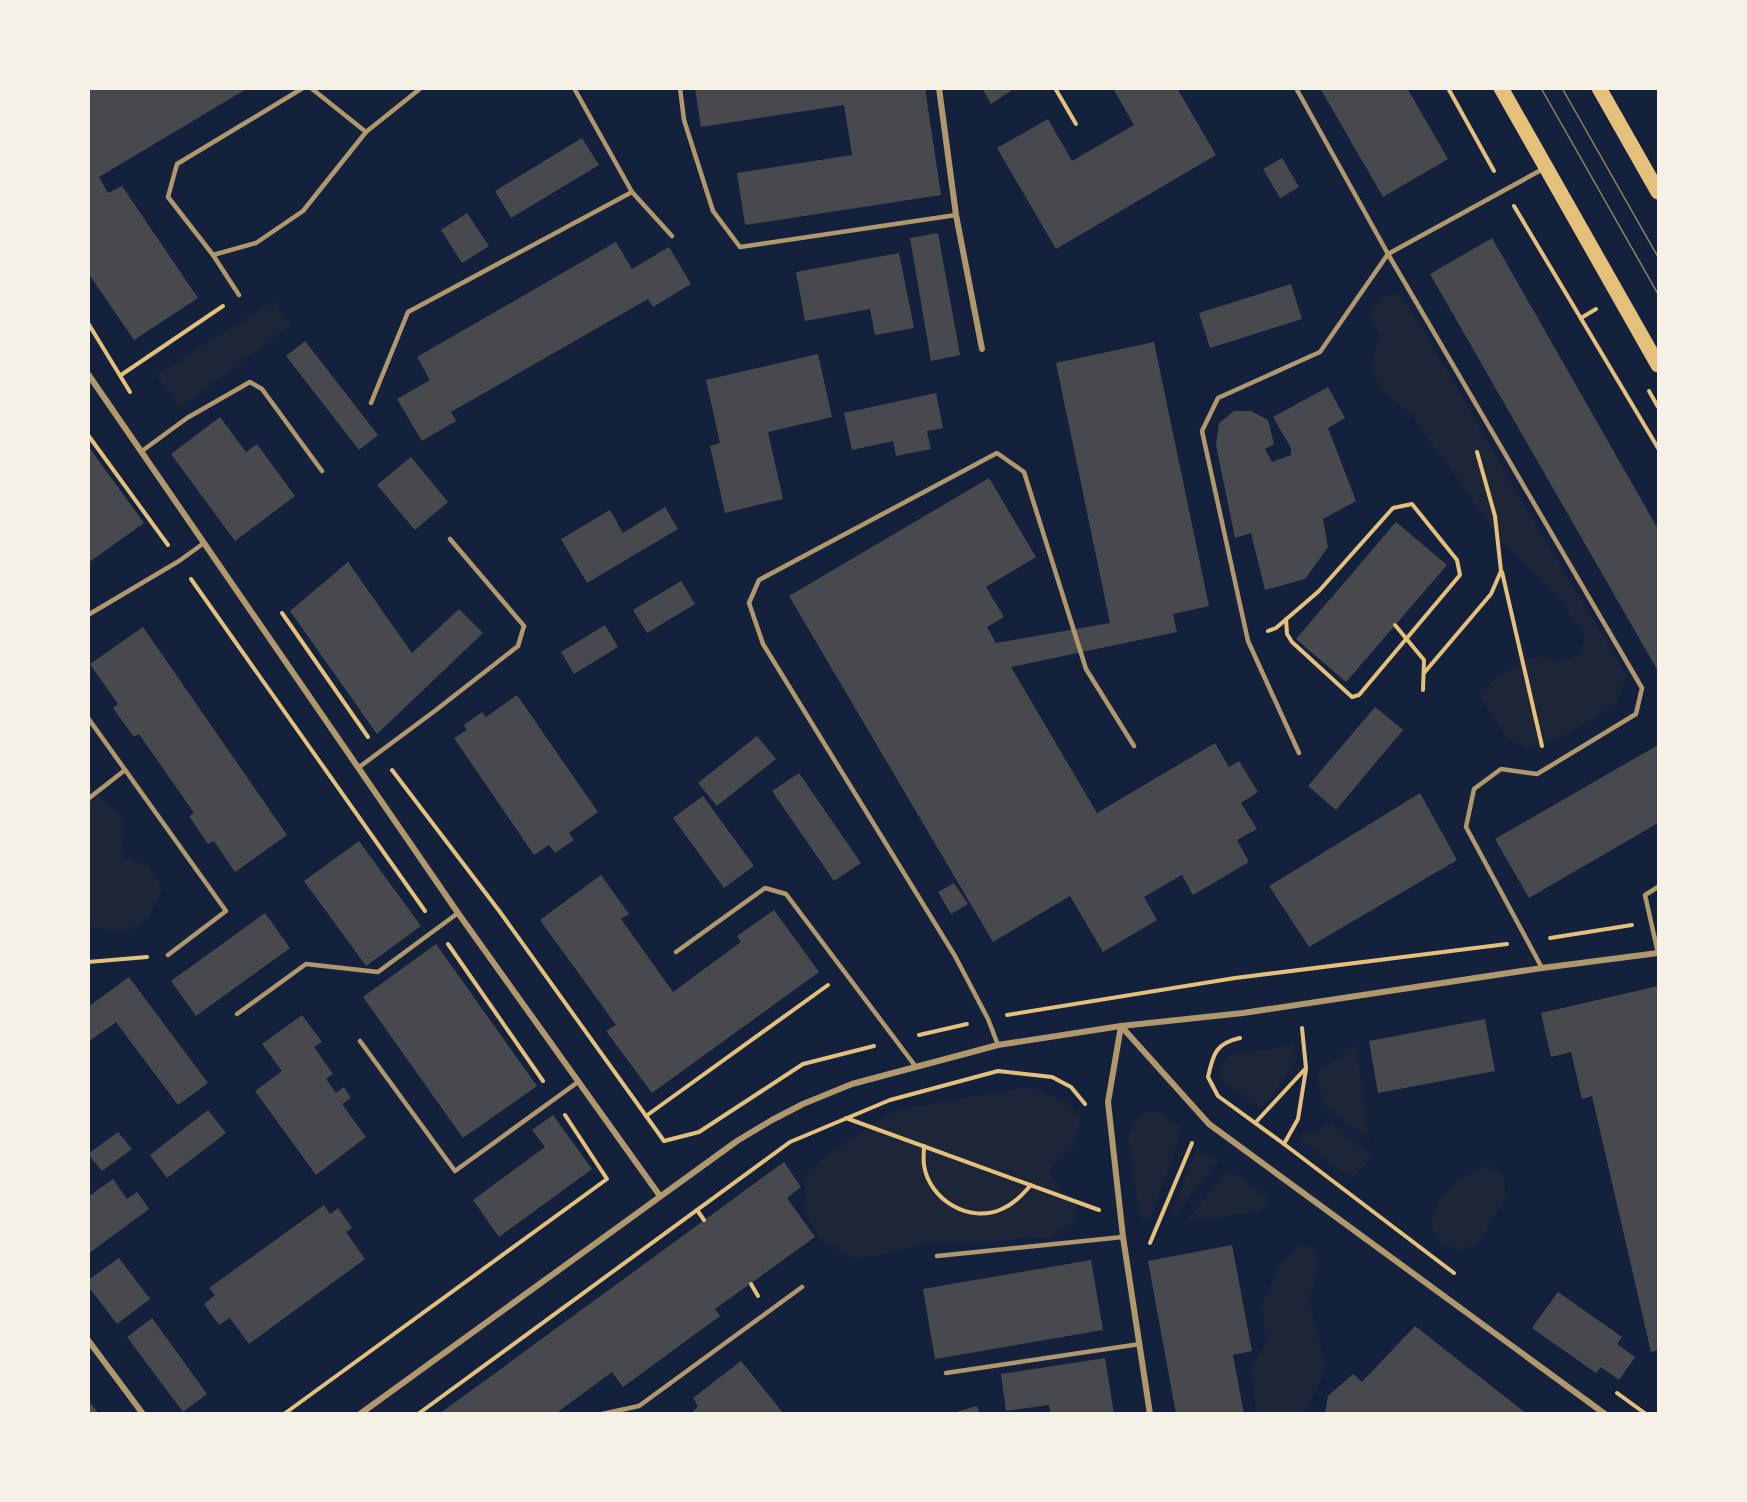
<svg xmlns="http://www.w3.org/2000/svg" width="1747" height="1502" font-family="Montserrat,sans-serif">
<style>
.green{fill:#1d2539}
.building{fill:#48494c}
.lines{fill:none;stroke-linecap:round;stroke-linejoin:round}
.path{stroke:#e5c07b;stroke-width:4}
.service{stroke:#b1986c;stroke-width:4.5}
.minor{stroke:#b1986c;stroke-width:6}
.primary{stroke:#e5c07b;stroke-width:15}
.tram{stroke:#918062;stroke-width:1.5}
</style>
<rect width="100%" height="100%" fill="#14213d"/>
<g class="green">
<polygon points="1400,295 1419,322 1536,525 1627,676 1617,702 1565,736 1527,748 1508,739 1478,695 1493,681 1520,661 1540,656 1560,662 1579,655 1585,637 1557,595 1504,544 1412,416 1379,389 1371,363 1380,336 1367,316 1382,296"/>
<polygon points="274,301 292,325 180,408 156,375"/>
<polygon points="88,778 92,788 125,819 121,857 148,865 163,889 148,919 126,932 93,927 89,921"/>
<polygon points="1356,1044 1370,1140 1324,1106 1317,1072"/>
<polygon points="1294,1045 1295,1065 1261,1109 1222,1081 1219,1075 1219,1070 1230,1055"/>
<polygon points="1030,1087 1068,1102 1081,1117 1075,1145 1052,1166 1050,1175 1077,1206 1075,1221 1053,1237 922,1245 875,1256 854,1258 821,1240 805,1214 804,1177 829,1153 896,1110"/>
<path d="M1145,1112H1158L1183,1127L1151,1218H1140L1128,1140C1130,1127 1134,1120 1145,1112Z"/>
<polygon points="1331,1122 1373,1157 1351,1179 1298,1138 1303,1132 1315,1132"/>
<polygon points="1197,1148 1219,1161 1168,1224"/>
<polygon points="1487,1165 1504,1175 1506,1200 1492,1219 1480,1243 1461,1251 1443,1244 1430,1225 1439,1199 1460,1179"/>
<polygon points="1228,1169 1269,1198 1262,1211 1186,1222"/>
<polygon points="1297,1246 1314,1248 1319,1267 1309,1300 1326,1369 1307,1409 1302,1413 1256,1413 1250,1370 1266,1342 1262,1304 1280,1264"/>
</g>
<g class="building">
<polygon points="92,88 248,88 99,177 108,193 122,186 198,298 134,340 88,273 88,91"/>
<polygon points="695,88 925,88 941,195 745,225 737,173 852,155 844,105 701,127"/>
<polygon points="982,88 1015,88 991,104"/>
<polygon points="1113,88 1177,88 1216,155 1056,249 997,148 1048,119 1072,161 1134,125"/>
<polygon points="1320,88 1407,88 1448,159 1383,197"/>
<polygon points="582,138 599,165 511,218 495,191"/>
<polygon points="1282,158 1299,187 1280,198 1263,169"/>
<polygon points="467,213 489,246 462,263 441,230"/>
<polygon points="938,233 960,355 931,361 910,238"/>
<polygon points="1492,238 1658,529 1658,671 1430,274"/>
<polygon points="616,242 632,269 669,247 691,284 653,307 648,299 451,412 456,421 422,441 397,399 430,380 417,357"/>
<polygon points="899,253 914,328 875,335 870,309 805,321 796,272"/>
<polygon points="1291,284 1302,319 1210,348 1199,313"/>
<polygon points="305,341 378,435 359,450 286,356"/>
<polygon points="1154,342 1209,606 1173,614 1177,632 1011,667 1097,813 1215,743 1229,767 1239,761 1258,792 1241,803 1257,829 1237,840 1249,862 1193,895 1182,875 1144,897 1157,920 1103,952 1070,896 993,942 789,596 989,478 1036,557 986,587 1004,617 987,627 996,643 1110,623 1056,363"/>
<polygon points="818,354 832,417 768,432 783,499 725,513 710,446 720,443 706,380"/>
<polygon points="1328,387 1345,418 1328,428 1356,501 1323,519 1328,547 1305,579 1265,590 1251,533 1235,538 1216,445 1219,423 1234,411 1251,411 1268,420 1274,444 1265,449 1272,462 1291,455 1291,448 1273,417"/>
<polygon points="936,393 943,428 927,431 931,449 896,456 893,441 852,450 844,413"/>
<polygon points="220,417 246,452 257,444 295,496 235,541 171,454"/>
<polygon points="88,446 144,523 88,563"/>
<polygon points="411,457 448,502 415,530 377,485"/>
<polygon points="665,507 678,529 587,583 561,539 610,510 623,533"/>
<polygon points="1396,522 1447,565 1346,682 1296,639"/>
<polygon points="348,562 412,653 459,609 483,633 377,734 290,611"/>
<polygon points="681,581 695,604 647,633 633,610"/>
<polygon points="605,625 618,647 574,674 561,652"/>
<polygon points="143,627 287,835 235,872 214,841 208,844 199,831 189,816 194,813 139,734 134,737 125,725 113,708 118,704 90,664"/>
<polygon points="517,695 598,812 569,833 574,840 555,853 549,845 534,855 454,738 467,730 464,725 482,712 486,717"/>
<polygon points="1375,707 1403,730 1336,810 1308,786"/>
<polygon points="757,736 776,759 717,806 698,783"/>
<polygon points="1658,745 1658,823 1529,898 1495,839"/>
<polygon points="799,773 861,863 834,881 772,791"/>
<polygon points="1420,793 1457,860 1309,947 1269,886"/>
<polygon points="703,796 754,866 724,888 673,818"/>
<polygon points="359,841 421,926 366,966 304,881"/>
<polygon points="601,875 629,914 621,919 673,992 741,942 737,936 774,910 819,972 652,1093 606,1031 616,1025 540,920"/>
<polygon points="954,883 968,904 951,914 938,892"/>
<polygon points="265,913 290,948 196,1016 171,981"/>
<polygon points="436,944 537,1086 463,1138 363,997"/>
<polygon points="129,977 208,1083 178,1105 116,1022 88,1042 88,1007"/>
<polygon points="1658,986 1658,1350 1651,1352 1592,1096 1582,1099 1571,1052 1551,1057 1541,1013"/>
<polygon points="302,1015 322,1042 314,1047 333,1074 326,1079 336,1093 344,1087 351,1098 342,1104 366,1137 316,1175 255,1091 282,1071 262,1044"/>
<polygon points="1485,1019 1495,1071 1378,1093 1369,1041"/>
<polygon points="208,1110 226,1133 167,1178 150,1155"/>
<polygon points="553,1115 592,1169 499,1237 473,1200 545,1147 532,1130"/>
<polygon points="118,1132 132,1149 102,1171 88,1154"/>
<polygon points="784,1162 801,1187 787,1198 815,1237 715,1309 720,1316 623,1387 612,1372 555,1414 439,1414"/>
<polygon points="113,1179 127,1199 137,1192 149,1209 88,1254 88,1197"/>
<polygon points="324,1205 330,1214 338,1208 352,1228 346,1232 365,1259 249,1344 230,1318 219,1325 204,1304 215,1295 209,1288"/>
<polygon points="1232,1245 1252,1351 1233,1355 1244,1414 1176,1414 1148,1261"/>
<polygon points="119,1258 150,1299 117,1324 88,1286 88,1280"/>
<polygon points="1091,1260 1103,1330 935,1359 923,1289"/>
<polygon points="1558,1292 1622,1337 1617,1344 1635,1357 1619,1380 1601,1367 1596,1373 1532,1328"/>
<polygon points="152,1318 207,1394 183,1412 127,1337"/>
<polygon points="1415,1326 1527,1414 1325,1414 1328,1396 1353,1374 1362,1382"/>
<polygon points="1105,1358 1114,1414 1051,1414 1049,1405 1006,1411 1001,1374"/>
<polygon points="741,1361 784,1414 691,1414 698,1406 693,1398"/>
<polygon points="88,1400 99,1414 88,1414"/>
<polygon points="977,1406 980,1414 952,1414 952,1413"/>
</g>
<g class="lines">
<g class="path">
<polyline points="1055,88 1076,124"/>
<polyline points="1448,88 1494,171"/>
<polyline points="1514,206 1658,448"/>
<polyline points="1581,318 1596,309"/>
<polyline points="88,323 130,392"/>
<polyline points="121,375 223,306"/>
<polyline points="1649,391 1658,407"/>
<polyline points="88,435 168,545"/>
<polyline points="1502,572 1542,746"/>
<polyline points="191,579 425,911"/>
<polyline points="282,613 368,737"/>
<polyline points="1395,625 1424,660 1423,690"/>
<polyline points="1268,631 1276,628 1319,591 1393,508 1412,504 1457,560 1460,575 1359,695 1352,697 1292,642 1287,634 1286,619"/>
<polyline points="1424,673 1491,594 1501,571 1495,516 1477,452"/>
<polyline points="392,770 500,912 664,1141 699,1132 803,1064 874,1046"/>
<polyline points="1550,938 1632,925"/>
<polyline points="448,944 543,1081"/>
<polyline points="88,962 147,957"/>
<polyline points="1007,1015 1235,978 1507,944"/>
<polyline points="919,1035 967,1024"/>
<path d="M1240,1038C1216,1043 1213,1054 1208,1077L1218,1096L1284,1144L1454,1273"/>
<polyline points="646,1116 828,985"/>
<polyline points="846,1118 1099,1210"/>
<polyline points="1255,1123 1306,1068 1302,1028"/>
<polyline points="1284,1144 1298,1119 1306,1069"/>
<path d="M924,1146C924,1152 923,1159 924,1165C929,1200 970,1224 1002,1209C1015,1203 1022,1195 1031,1185"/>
<polyline points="697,1210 704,1220"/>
<polyline points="1150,1243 1192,1143"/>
<polyline points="751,1284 758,1296"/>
<polyline points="1617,1393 1646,1414"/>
<polyline points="284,1414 607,1179 565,1115"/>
<polyline points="418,1414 790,1142 890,1100 998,1071 1052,1077 1071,1087 1085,1104"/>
</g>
<g class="service">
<polyline points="574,88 632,192 672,236"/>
<polyline points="680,88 684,120 713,211 740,247 956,215"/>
<polyline points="1296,88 1388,254 1642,688 1636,714 1547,768 1537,774 1501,769 1474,789 1466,827 1542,968"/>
<polyline points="366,132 421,88"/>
<polyline points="213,255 256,243 303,211 366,132 311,88"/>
<polyline points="239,295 213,255 168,197 177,164 303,88"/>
<polyline points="371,403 408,312 632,192"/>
<polyline points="142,451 187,418 250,382 262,389 322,471"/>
<polyline points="88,615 179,561 204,543"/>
<polyline points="88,718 226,911 168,955"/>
<polyline points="1299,753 1248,641 1202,431 1218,398 1320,352 1388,254 1543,169"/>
<polyline points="358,768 436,710 518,646 524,626 450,539"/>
<polyline points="88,799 125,770"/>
<polyline points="676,952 765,888 786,894 916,1067"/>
<polyline points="1658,953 1645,895 1658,887"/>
<polyline points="237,1014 306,964 378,972 458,913"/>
<polyline points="360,1041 455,1171 578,1082"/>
<polyline points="998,1045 988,1019 955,956 763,644 749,603 759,580 997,453 1024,472 1086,669 1134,746"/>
<polyline points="937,1256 1123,1237"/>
<polyline points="946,1373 1140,1344"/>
<polyline points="602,1414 639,1406 802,1287"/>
</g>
<g class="minor">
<polyline points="939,88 956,215 982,349"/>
<polyline points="88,374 458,913 660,1196"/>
<polyline points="1121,1026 1209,1124 1605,1414"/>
<polyline points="1121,1026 1108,1102 1123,1237 1150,1414"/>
<polyline points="88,1340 143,1414"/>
<polyline points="360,1414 737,1141 772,1120 803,1104 852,1084 998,1045 1121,1026 1243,1013 1542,968 1658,953"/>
</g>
<g class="primary">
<polyline points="1501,88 1658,365"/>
<polyline points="1599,88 1658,192"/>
</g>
<g class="tram">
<polyline points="1541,88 1658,294"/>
<polyline points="1562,88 1658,257"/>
</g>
</g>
<rect width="1747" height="1502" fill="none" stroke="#f6f1e7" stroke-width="180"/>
</svg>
